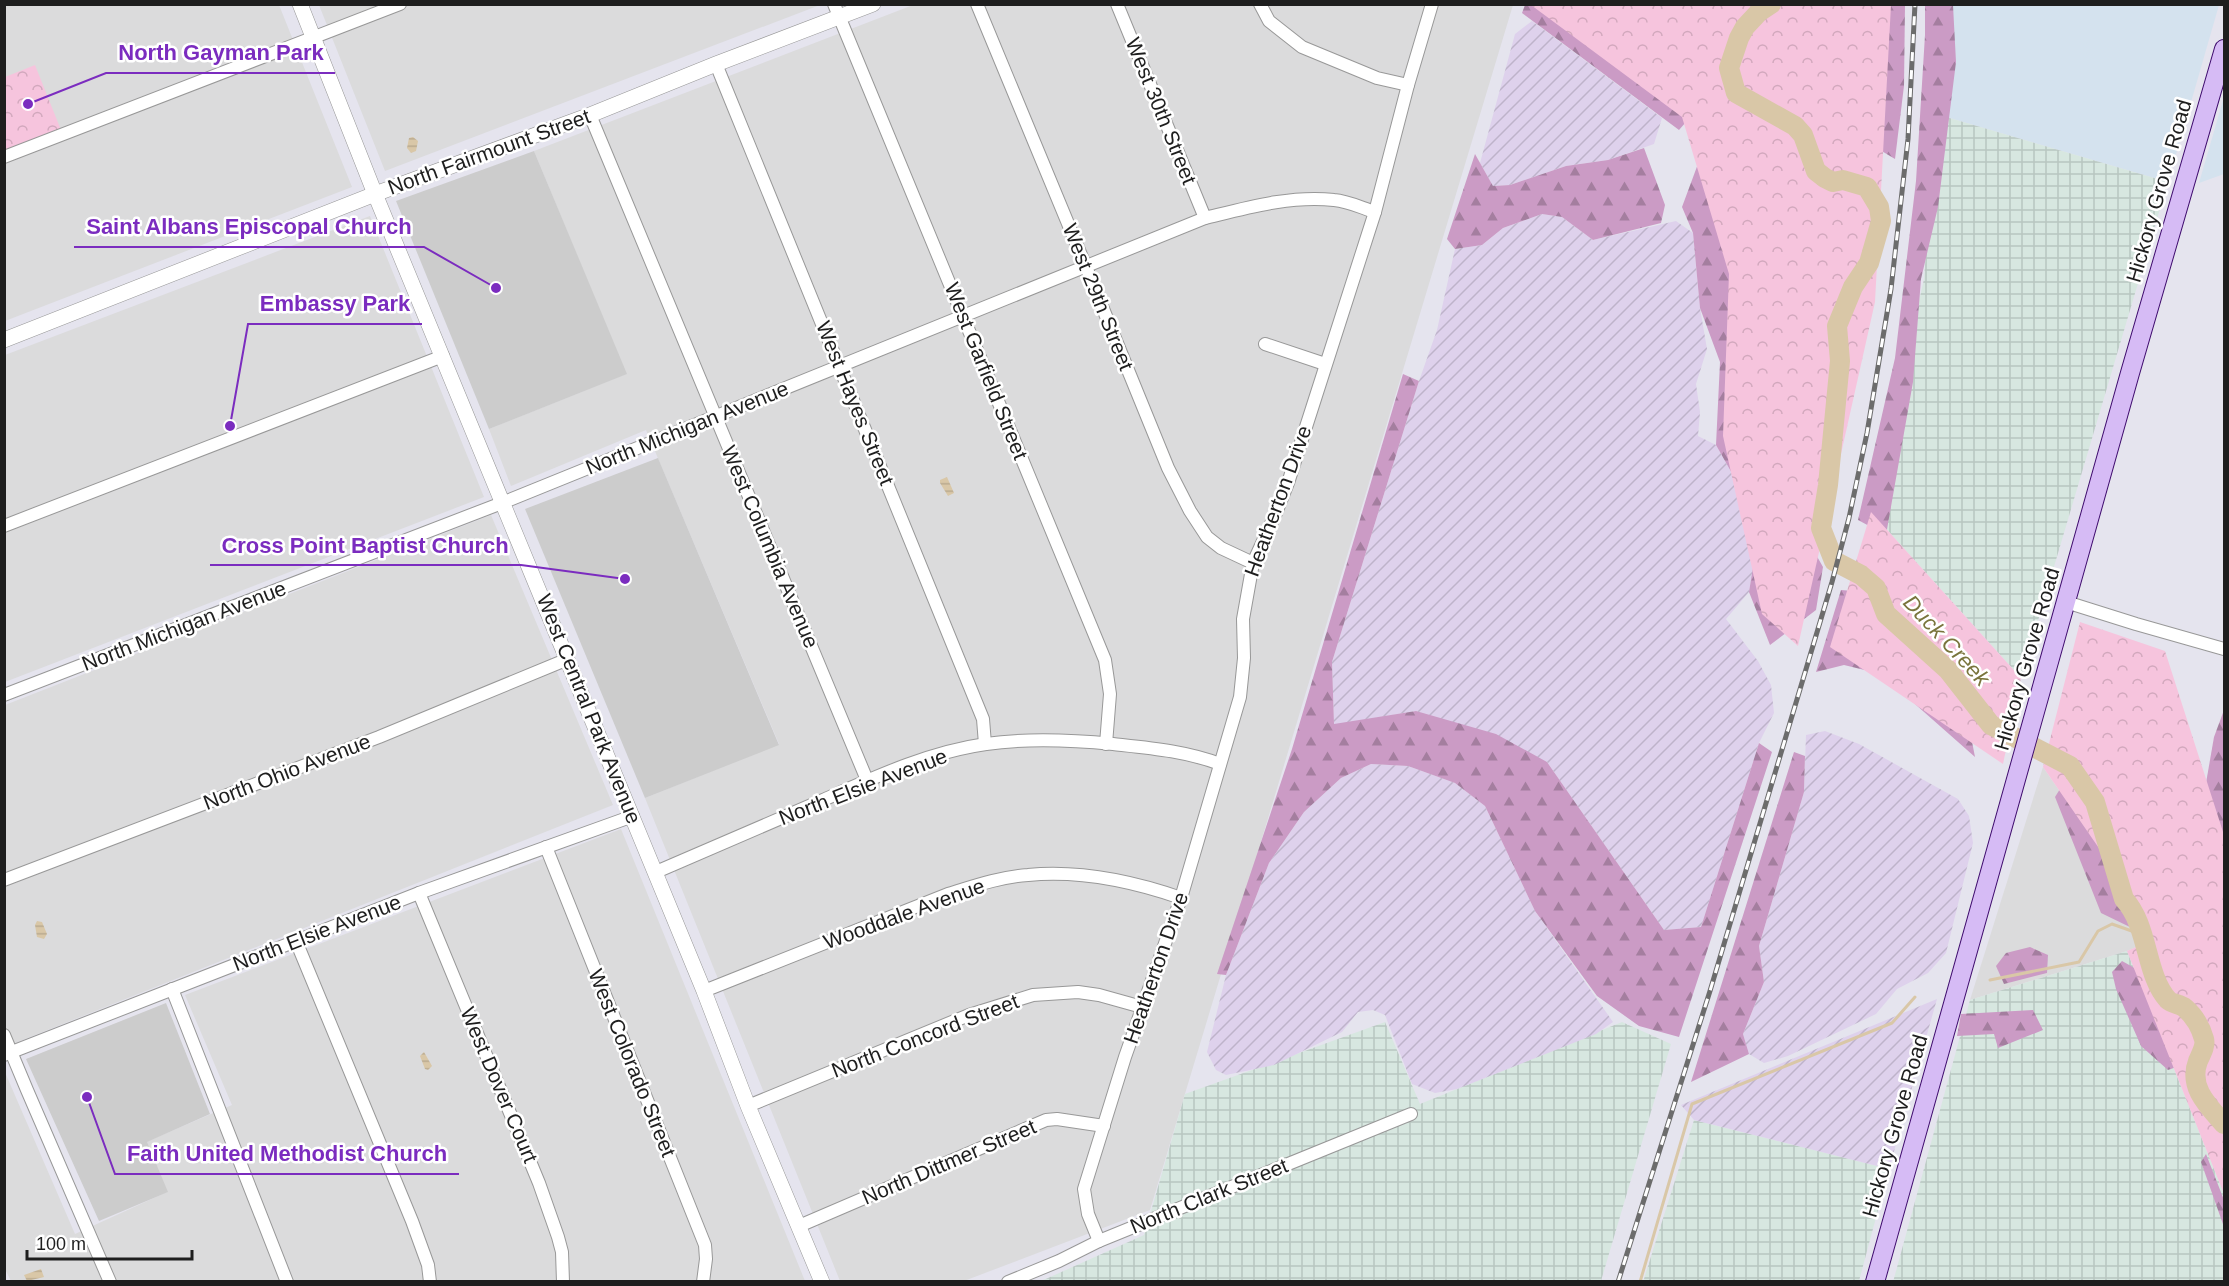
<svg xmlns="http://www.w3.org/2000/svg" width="2229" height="1286" font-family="Helvetica,sans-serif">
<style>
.residential{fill:#dbdbdc}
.commercial{fill:#d4e2ee}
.industrial{fill:url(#industrial-grid)}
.religious{fill:#ccc}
.farmland{fill:url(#farmland-furrows)}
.forest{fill:url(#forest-firs)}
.park{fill:url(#park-crowns)}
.water{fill:url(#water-rules)}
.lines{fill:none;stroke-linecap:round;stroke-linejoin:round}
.stream{stroke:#d9c7a7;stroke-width:3}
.river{stroke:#d9c7a7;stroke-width:20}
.minor-casing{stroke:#989898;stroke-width:14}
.tertiary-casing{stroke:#989898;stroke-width:16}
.secondary-casing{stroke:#3f0c6e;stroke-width:20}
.minor{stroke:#fff;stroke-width:12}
.tertiary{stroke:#fff;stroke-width:15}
.secondary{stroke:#d6bbf5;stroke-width:18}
.rail-casing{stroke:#6c6c6c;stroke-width:5}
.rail{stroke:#fff;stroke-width:3;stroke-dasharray:9;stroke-linecap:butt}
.labels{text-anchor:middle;stroke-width:5;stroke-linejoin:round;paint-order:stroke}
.street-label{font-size:21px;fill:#1e1e1e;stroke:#fff}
.water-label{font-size:22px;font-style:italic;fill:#7a753d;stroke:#fff}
.leader{fill:none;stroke:#7b2cbf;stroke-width:2}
.callout-dot{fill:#7b2cbf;stroke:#fff;stroke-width:2}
.callout-label{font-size:22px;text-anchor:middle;font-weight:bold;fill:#7b2cbf;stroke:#fff;stroke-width:5;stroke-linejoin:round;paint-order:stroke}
</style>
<defs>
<pattern id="industrial-grid" width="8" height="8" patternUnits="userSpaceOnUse" patternTransform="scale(1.5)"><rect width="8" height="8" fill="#d7e7e0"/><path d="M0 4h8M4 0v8" fill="none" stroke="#b8c6c0"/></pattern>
<pattern id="farmland-furrows" width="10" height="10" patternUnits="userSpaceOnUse" patternTransform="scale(1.5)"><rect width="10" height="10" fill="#ded1ec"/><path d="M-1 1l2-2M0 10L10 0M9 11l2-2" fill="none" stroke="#beb3ca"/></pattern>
<pattern id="forest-firs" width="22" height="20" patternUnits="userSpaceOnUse" patternTransform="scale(1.5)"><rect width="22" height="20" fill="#cb9bc5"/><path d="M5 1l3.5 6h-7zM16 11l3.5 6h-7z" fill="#a47e9f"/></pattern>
<pattern id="park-crowns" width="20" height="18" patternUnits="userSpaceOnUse" patternTransform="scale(1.5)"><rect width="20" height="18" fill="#f6c4dd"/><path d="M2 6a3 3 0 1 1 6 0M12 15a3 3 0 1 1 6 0" fill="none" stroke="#d2a8bd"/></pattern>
<pattern id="water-rules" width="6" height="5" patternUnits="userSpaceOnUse" patternTransform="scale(1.5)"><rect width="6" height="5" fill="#d9c7a7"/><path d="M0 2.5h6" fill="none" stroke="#baaa8f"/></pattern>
</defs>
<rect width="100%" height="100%" fill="#e5e4ee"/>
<g class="residential">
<polygon points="5,5 279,5 352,187 5,321"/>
<polygon points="319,5 820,5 385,171"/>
<polygon points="913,5 1513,5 1150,1210 964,1281 840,1281 645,798 779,744 646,430 511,486 489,429 626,374 534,151"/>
<polygon points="370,216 484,497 5,682 5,355"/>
<polygon points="491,515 613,805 5,1047 5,705"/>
<polygon points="2043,767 2145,915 2154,939 2127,951 1970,1000"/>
<polygon points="621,829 805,1281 11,1281 4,1267 4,1070 75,1234 167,1192 146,1142 232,1105 185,995"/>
</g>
<g class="commercial">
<polygon points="1940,5 2219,5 2168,182 1936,114"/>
<polygon points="2224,97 2224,174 2199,183"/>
</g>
<g class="industrial">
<polygon points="1936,114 2168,182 2021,678 1871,512 1924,279"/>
<polygon points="2127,951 2224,1194 2224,1281 1893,1282 1970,1000"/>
<polygon points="1385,1022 1420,1104 1622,1022 1671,1044 1601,1281 1039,1282 1144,1235 1185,1094"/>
<polygon points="1694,1120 1889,1169 1859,1281 1643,1282"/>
</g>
<g class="religious">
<polygon points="534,151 627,374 489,429 396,201"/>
<polygon points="658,458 779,745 645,798 525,509"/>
<polygon points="166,1003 210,1114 147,1142 168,1192 99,1221 26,1059"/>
</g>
<g class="farmland">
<polygon points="1532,21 1662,118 1654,144 1608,160 1566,166 1510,185 1493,186 1480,163 1515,34"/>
<polygon points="1542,214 1562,217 1593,240 1676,221 1693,233 1700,308 1707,349 1696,384 1700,412 1698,436 1716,445 1760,523 1749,592 1726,619 1758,661 1771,685 1774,713 1759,743 1701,927 1664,930 1547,762 1416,711 1334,725 1332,662 1419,381 1437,330 1455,249 1482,245 1503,228"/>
<polygon points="1825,731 1859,744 1958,799 1969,816 1973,843 1946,953 1928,973 1897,989 1876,1014 1788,1056 1764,1063 1749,1054 1743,1034 1764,982 1759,946 1804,792 1806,735"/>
<polygon points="1371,764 1408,766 1455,783 1485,806 1535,911 1613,1022 1596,1034 1457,1089 1435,1093 1412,1084 1385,1015 1373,1010 1358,1012 1342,1032 1274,1065 1226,1075 1216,1070 1207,1052 1226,975 1269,863 1304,812 1341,778"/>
<polygon points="1937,999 1889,1169 1694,1120 1681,1105"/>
</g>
<g class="forest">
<polygon points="1525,5 1673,5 1700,106 1679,130 1522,13"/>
<polygon points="1851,5 1905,5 1904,86 1895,159 1865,141"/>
<polygon points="1925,5 1953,5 1956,62 1938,207 1921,279 1913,382 1886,535 1858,520 1895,358 1916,181 1925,35"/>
<polygon points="1644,148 1665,205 1661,223 1593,240 1562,217 1542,214 1503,228 1482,245 1455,249 1447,239 1475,154 1493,186 1510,185 1566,166 1608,160"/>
<polygon points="1702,153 1806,537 1823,567 1816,610 1770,645 1749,592 1760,523 1716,445 1720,362 1700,308 1693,233 1682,207"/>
<polygon points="1403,374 1419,381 1332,662 1334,724 1416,711 1496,734 1547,762 1664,930 1701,927 1759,743 1772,752 1679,1037 1639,1026 1597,996 1535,911 1485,806 1455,783 1408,766 1371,764 1341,778 1304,812 1269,863 1226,975 1217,974 1292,749"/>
<polygon points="1841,590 1865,592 1967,716 1975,757 1881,674 1844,665 1816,672"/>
<polygon points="2224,710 2224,976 2202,806 2214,737"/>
<polygon points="1794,752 1805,756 1804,792 1759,946 1764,982 1743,1034 1749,1054 1691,1082"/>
<polygon points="2065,781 2104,850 2118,897 2143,924 2134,929 2101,913 2055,797"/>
<polygon points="2030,947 2048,955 2047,973 2004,984 1996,966 2006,953"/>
<polygon points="2122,961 2140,971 2182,1065 2168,1070 2141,1046 2116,989 2112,972"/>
<polygon points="2033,1010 2043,1030 1998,1048 1994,1034 1957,1036 1961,1014"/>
<polygon points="2206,1154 2224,1200 2224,1227 2201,1162"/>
</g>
<g class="park">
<polygon points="1531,5 1891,5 1875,302 1798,646 1762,614 1723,436 1729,274 1682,117"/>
<polygon points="35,65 61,130 5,151 5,77"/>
<polygon points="1871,512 2021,678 2003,764 1830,647"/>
<polygon points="2080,622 2165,651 2224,835 2224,1194 2127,951 2154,939 2145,915 2043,767"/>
</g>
<g class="water">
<polygon points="413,137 418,141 416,151 411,153 407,148 409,138"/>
<polygon points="947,477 954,493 948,496 940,483 940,480"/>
<polygon points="37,921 42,922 47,934 44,939 37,937 35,925"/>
<polygon points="424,1052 432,1066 428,1070 425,1069 420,1056"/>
<polygon points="41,1269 44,1277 27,1281 24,1275"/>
</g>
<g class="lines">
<g class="stream">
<polyline points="1990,980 2079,962 2098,931 2112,924 2143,935"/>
<polyline points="1640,1282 1692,1104 1892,1023 1915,997"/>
</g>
<path class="river" d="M1771,4L1759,12L1745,27L1739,38L1729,68L1736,93L1795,126L1803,135L1816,171L1825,178L1833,182L1843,180L1867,187L1879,207L1881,221L1869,263L1853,287L1837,326L1840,361L1828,485L1821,528L1834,561L1861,575L1876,588L1886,614L1948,670L1991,725L2070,766L2095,802L2124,899C2149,926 2145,975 2168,1000C2172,1004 2180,1004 2185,1008C2194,1016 2201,1028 2204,1039C2206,1046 2201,1054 2198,1061C2188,1087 2208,1106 2224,1124"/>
<g class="minor-casing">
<g id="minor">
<polyline points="834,4 1105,660 1110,694 1106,744"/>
<polyline points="977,4 1086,267 1168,468 1190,511 1207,537 1221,548 1253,563"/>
<polyline points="1117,4 1205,218"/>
<polyline points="1260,4 1269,21 1302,47 1377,78 1408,85"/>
<polyline points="716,64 983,719 985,744"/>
<polyline points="590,115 867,780"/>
<polyline points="4,157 400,4"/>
<polyline points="1265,344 1325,364"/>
<polyline points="4,526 443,356"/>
<polyline points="2066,602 2136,624 2224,649"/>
<path d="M4,695L502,503L1205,218C1246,208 1291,195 1334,200C1348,201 1362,208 1375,212"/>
<polyline points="546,847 705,1245 706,1259 703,1282"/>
<path d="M656,872C711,848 767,824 823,800C875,777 929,752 986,744C1028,738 1071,740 1113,744C1150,748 1186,751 1220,764"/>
<polyline points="4,880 379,737 568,659"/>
<polyline points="419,893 539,1183 558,1237 562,1252 563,1282"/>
<polyline points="296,941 412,1221 428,1265 430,1282"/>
<polyline points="172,989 287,1282"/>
<path d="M704,991L948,894C974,886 1000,877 1028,875C1080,870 1132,881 1181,898"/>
<polyline points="4,1035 27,1090 110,1282"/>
<polyline points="4,1055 419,893 633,816"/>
<polyline points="748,1106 969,1015 1033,995 1078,992 1099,995 1142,1007"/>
<polyline points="799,1226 1046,1120 1057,1119 1104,1126"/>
<polyline points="1099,1241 1088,1214 1084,1189 1125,1057 1181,898 1240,697 1244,658 1243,619 1253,563 1276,513 1288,483 1375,212 1408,85 1432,4"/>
<polyline points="1008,1282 1059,1261 1099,1241 1411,1114"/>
</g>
</g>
<g class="tertiary-casing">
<g id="tertiary">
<polyline points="300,4 375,194 704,991 748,1106 822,1282"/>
<polyline points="4,340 375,194 590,115 716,64 873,4"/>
</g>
</g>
<g class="secondary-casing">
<polyline id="secondary" points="1875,1282 2130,373 2224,49"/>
</g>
<use href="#minor" class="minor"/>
<use href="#tertiary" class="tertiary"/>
<use href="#secondary" class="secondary"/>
<g class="rail-casing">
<polyline id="rail" points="1618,1282 1710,991 1832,582 1849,518 1867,433 1891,289 1908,139 1915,4"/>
</g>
<use href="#rail" class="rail"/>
</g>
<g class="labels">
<g class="street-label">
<text transform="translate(1161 111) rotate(68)" y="7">West 30th Street</text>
<text transform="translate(489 152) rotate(-20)" y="7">North Fairmount Street</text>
<text transform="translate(2159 191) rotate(-74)" y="7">Hickory Grove Road</text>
<text transform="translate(1098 297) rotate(68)" y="7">West 29th Street</text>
<text transform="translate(986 371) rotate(68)" y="7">West Garfield Street</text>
<text transform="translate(855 403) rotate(68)" y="7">West Hayes Street</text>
<text transform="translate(687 428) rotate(-22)" y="7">North Michigan Avenue</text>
<text transform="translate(1278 501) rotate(-70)" y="7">Heatherton Drive</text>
<text transform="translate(770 547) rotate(67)" y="7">West Columbia Avenue</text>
<text transform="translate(184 626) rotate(-21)" y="7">North Michigan Avenue</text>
<text transform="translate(2027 659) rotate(-74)" y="7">Hickory Grove Road</text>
<text transform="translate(589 709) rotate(68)" y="7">West Central Park Avenue</text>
<text transform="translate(287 772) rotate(-21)" y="7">North Ohio Avenue</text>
<text transform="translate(863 787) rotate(-21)" y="7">North Elsie Avenue</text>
<text transform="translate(904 914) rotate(-20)" y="7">Wooddale Avenue</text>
<text transform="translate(317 933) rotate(-21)" y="7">North Elsie Avenue</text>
<text transform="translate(1156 968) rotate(-71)" y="7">Heatherton Drive</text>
<text transform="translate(925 1036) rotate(-21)" y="7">North Concord Street</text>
<text transform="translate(632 1063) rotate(68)" y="7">West Colorado Street</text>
<text transform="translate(499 1085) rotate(67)" y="7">West Dover Court</text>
<text transform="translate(1895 1126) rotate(-74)" y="7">Hickory Grove Road</text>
<text transform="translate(949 1162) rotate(-23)" y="7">North Dittmer Street</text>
<text transform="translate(1209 1196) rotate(-22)" y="7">North Clark Street</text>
</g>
<g class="water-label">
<text transform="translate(1947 640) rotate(47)" y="8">Duck Creek</text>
</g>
</g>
<path class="leader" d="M28 104L106 73H335M496 288L424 247H74M230 426L248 324H422M625 579L521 565H210M87 1097L115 1174H459"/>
<g class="callout-dot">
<circle cx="28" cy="104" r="6"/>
<circle cx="496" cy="288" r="6"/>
<circle cx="230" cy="426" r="6"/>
<circle cx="625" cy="579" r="6"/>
<circle cx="87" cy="1097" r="6"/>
</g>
<g class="callout-label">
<text x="221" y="60">North Gayman Park</text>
<text x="249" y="234">Saint Albans Episcopal Church</text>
<text x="335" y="311">Embassy Park</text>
<text x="365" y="553">Cross Point Baptist Church</text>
<text x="287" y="1161">Faith United Methodist Church</text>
</g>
<rect width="2229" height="1286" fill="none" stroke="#1e1e1e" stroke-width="12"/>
<path d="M27 1250v9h165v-9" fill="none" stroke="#1e1e1e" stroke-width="3"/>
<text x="36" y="1250" font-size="18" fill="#1e1e1e" stroke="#ffffff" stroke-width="4.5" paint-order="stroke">100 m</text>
</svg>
